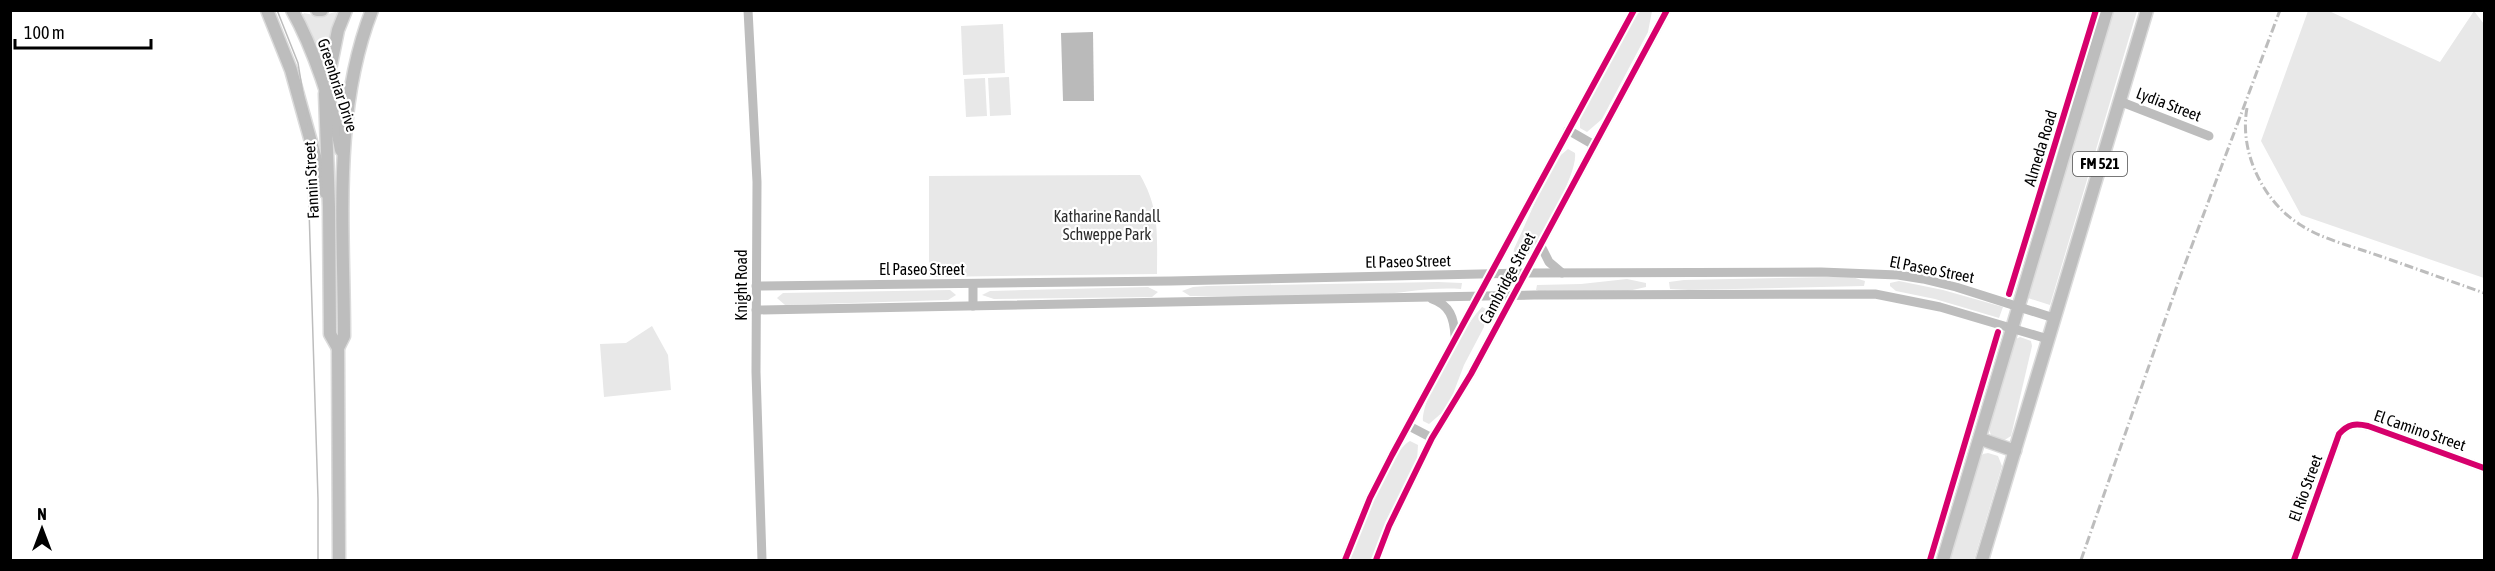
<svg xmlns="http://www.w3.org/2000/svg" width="2495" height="571" font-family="'Asap Condensed',sans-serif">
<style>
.green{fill:#e8e8e8}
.water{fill:#bababa}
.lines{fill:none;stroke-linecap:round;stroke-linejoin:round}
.major-casing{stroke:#dbdbdb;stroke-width:15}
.minor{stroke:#bdbdbd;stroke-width:9}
.major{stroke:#bdbdbd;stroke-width:12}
.tram{stroke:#bdbdbd;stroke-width:1.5}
.rail{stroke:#bdbdbd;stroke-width:3;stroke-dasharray:9 3 1.5 3;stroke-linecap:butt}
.cycleway-casing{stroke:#fff;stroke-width:10}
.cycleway{stroke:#d6006c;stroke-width:6}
.labels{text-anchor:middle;stroke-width:4.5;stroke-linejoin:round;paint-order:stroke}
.shield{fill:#fff;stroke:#4c4c4c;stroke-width:1.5}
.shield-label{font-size:15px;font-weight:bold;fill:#000}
.street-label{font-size:16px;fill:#000;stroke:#fff}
.park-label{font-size:16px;fill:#2d2d2d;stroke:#fff}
</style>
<rect width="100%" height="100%" fill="#fff"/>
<g class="green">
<polygon points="1641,11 1652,11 1648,32 1602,119 1587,132 1580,128 1580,118 1631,20"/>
<polygon points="2112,11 2137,11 2050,305 2028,298 2028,294"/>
<polygon points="2308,11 2329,11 2440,62 2474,11 2484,24 2484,278 2301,215 2261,141"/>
<polygon points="336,12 339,14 325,64 321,64 301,16 304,13 319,16"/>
<polygon points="1003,24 1005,73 963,75 961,26"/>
<polygon points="1009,77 1011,115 990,116 988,78"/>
<polygon points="985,78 987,116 966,117 964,79"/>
<path d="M1568,149L1575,153C1578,175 1539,239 1525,259L1519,265H1512L1514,249L1546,178L1556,159Z"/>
<path d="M1140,175C1160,209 1157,236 1157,274L929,277V176Z"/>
<polygon points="1829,277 1852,277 1865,281 1864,286 1689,290 1670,289 1669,282 1684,280"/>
<polygon points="1627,279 1646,283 1646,287 1628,291 1541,292 1536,290 1537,285 1581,284"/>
<polygon points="1899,281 1943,290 2003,307 1999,318 1935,299 1896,291 1890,286 1890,283"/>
<path d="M1438,282L1462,283L1461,289C1432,287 1411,292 1383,294C1319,297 1254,296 1190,296L1182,291L1193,287L1207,286Z"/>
<polygon points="1148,287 1158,292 1152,297 994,299 982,295 990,291"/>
<polygon points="950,290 956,295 948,300 785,305 777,298 783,293"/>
<path d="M1482,307L1486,309L1484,327L1464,365L1453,394L1444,411L1429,424L1423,421C1422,396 1464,326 1482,307Z"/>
<polygon points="652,326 668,355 671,390 604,397 600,344 626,343"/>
<polygon points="2020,337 2031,341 2032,346 2011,436 2003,441 1991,435 1988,427 2014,340"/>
<path d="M1410,441L1418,445L1417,461L1386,521L1371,560H1349C1358,535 1388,453 1410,441Z"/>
<polygon points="1988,453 1998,456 2002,466 1974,560 1949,560 1979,460 1983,454"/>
</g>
<polygon class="water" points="1093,32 1094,101 1063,101 1061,33"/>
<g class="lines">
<g class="major-casing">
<g id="major">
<polyline points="267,10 291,70 325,192"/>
<path d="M292,10C313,47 334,109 341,150"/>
<polyline points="317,10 322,10"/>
<polyline points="338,348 330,334 329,207 325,94 338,30 346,10"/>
<polyline points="1981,439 2015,451"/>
<path d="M339,560L338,348L344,336C344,229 332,112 372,10"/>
<polyline points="1943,560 2107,10"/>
<polyline points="1982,560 2147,10"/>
</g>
</g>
<g class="minor">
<polyline points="748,10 757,182 756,372 762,560"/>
<polyline points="2119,101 2209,136"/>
<polyline points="1568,130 1594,145"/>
<polyline points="1540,244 1549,262 1562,273"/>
<polyline points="973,284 973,306"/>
<polyline points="756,286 1171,281 1524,273 1821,272 1898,275 1923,279 1956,287 2054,318"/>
<path d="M1432,299C1450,305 1454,318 1455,336"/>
<polyline points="756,310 1534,295 1875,294 1940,307 2048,339"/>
<polyline points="1409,426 1432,438"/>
<polyline points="1345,560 1370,498 1392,455 1634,10"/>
<polyline points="1376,560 1389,526 1432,438 1471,374 1667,10"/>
<path d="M2294,560L2339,434C2348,424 2355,423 2368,426L2484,468"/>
</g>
<use href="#major" class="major"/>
<polyline class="tram" points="277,10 298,63 306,112 318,499 318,560"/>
<g class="rail">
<path d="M2247,108C2239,151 2262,200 2299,224C2320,238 2347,245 2371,253C2409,266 2447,280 2484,293"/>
<polyline points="2081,560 2179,280 2280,10"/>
</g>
<g class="cycleway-casing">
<g id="cycleway">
<polyline points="2009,294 2096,10"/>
<polyline points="1345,560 1370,498 1392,455 1634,10"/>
<polyline points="1376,560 1389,526 1432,438 1471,374 1667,10"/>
<polyline points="1930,560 1998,332"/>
<path d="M2294,560L2339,434C2348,424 2355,423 2368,426L2484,468"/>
</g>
</g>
<use href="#cycleway" class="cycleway"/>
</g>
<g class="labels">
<rect class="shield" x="2073" y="152" width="54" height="24" rx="4.5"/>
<g class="shield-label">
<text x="2100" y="169">FM 521</text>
</g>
<g class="street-label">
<text transform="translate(338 85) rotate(72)" y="6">Greenbriar Drive</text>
<text transform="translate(2169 104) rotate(21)" y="6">Lydia Street</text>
<text transform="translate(2040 148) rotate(-73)" y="6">Almeda Road</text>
<text transform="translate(311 180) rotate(-93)" y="6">Fannin Street</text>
<text transform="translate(1408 261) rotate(-1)" y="6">El Paseo Street</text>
<text x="922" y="275">El Paseo Street</text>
<text transform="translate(1932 269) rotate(11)" y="6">El Paseo Street</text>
<text transform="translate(1507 278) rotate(-62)" y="6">Cambridge Street</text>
<text transform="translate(741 285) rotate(-90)" y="6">Knight Road</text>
<text transform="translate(2420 430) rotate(19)" y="6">El Camino Street</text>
<text transform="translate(2305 488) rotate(-70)" y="6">El Rio Street</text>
</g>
<g class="park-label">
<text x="1107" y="222">Katharine Randall<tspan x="1107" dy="18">Schweppe Park</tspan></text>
</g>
</g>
<rect width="2495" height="571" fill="none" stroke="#000000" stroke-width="24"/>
<g transform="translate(42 529)" stroke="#ffffff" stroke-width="4.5" paint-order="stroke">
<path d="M0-4.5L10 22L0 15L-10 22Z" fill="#000000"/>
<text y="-9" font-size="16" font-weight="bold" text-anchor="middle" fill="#000000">N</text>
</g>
<path d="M15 39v9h136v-9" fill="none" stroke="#000000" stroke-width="3"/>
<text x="24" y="39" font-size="18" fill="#000000" stroke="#ffffff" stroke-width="4.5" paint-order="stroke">100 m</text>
</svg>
